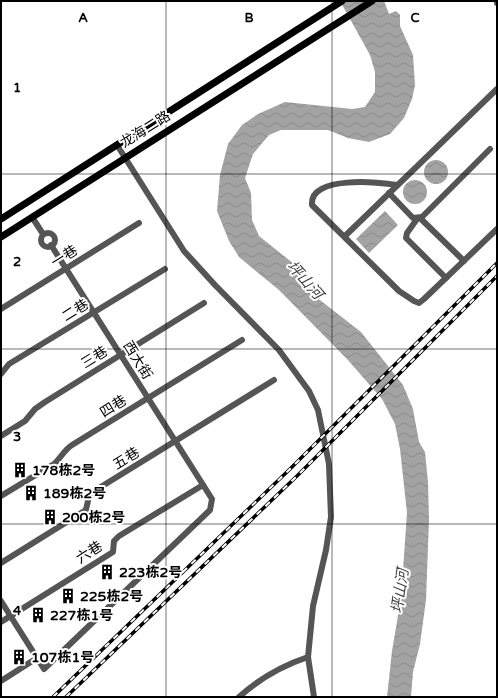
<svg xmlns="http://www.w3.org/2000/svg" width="498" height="698" font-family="'Varela Round','Noto Sans SC',sans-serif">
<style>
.water{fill:url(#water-waves)}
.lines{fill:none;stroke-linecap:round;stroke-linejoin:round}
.minor{stroke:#555;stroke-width:6}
.major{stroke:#000;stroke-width:7}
.rail-casing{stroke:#000;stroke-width:3.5}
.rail{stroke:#fff;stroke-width:2;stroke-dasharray:6;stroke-linecap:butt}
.grid{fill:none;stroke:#000;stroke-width:1;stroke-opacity:0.55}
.labels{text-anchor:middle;stroke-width:4;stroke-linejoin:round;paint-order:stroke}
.street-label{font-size:14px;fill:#000;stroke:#fff}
.poi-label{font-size:14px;font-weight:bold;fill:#000;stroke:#fff;text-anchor:start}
.water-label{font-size:15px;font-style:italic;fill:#444;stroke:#fff}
.grid-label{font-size:13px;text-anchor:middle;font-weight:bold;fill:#000;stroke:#fff;stroke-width:4;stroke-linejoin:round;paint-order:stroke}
</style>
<defs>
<pattern id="water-waves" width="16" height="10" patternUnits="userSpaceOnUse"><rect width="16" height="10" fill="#a3a3a3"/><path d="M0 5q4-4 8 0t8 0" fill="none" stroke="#8b8b8b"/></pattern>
</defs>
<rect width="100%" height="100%" fill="#fff"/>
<g class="water">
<polygon points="340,1 384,1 389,14 396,11 400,15 400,26 413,55 415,85 412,99 404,118 390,134 369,142 348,138 328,130 281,130 269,135 253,154 245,178 251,193 252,220 259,236 299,268 305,286 316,297 361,332 403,385 413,409 419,442 425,452 428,482 429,520 426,600 420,644 413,672 411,697 387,697 392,651 401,598 407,513 400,449 395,424 382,399 347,359 279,290 239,257 229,241 217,211 220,175 228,144 242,125 258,114 285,102 352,109 365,107 375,92 375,72 370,55"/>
<circle cx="436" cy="172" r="12"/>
<circle cx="415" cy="192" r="12"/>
<polygon points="385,211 398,225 369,253 356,239"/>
</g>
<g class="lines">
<g class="minor">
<polyline points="497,1 497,3"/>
<polyline points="117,145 184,251 215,285 279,350 309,391 318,410 329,464 331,517 326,550 313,606 308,657 314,697"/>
<path d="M397,185C380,182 309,175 312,205L399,291L414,301L419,303L424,299L497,229"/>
<polyline points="389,193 413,218 422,217 490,149"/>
<polyline points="32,217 43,234"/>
<polyline points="420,218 464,261"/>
<polyline points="417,219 407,233 406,238 446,278"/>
<circle cx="48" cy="240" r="7"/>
<polyline points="345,236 497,89"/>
<polyline points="1,309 139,223"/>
<polyline points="1,374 9,364 165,269"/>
<polyline points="1,436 25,421 35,409 45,402 204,303"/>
<path d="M1,496L54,464C61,458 64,450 72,445L242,340"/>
<polyline points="1,563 86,510 89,496 91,493 274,380"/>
<polyline points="1,601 44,669 210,510 212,499 51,245"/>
<polyline points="1,622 113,552 114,541 119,536 203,485"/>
<polyline points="1,681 37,658"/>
<path d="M239,697C260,678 281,666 308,657"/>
</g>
<g class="major">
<polyline points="1,219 342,1"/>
<polyline points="1,237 372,1"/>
</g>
<g class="rail-casing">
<g id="rail">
<polyline points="53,697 290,469 497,263"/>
<polyline points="66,697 297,476 497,276"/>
</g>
</g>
<use href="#rail" class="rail"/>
</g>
<path class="grid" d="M166,1V697M332,1V697M1,174H497M1,349H497M1,524H497"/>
<defs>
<g id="building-bare" transform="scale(1.2)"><path d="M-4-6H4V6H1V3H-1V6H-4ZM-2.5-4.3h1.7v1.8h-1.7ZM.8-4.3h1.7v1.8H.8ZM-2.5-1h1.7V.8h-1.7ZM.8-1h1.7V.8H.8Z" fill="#000" stroke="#fff" stroke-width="2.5" paint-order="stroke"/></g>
</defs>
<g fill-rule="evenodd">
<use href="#building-bare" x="20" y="470"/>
<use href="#building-bare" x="31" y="493"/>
<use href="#building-bare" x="50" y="517"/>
<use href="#building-bare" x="107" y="572"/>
<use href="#building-bare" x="68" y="596"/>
<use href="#building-bare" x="38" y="615"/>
<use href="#building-bare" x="19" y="657"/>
</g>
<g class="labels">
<g class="street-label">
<text transform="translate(145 129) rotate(-32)" y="5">龙海二路</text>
<text transform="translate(64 256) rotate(-32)" y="5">一巷</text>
<text transform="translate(75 310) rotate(-32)" y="5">二巷</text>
<text transform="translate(94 357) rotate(-32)" y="5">三巷</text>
<text transform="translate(138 360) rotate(58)" y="5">西大街</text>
<text transform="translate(113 406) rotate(-32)" y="5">四巷</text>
<text transform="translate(126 458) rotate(-32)" y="5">五巷</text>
<text transform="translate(89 552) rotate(-33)" y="5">六巷</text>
</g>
<g class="poi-label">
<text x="32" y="475">178栋2号</text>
<text x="43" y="498">189栋2号</text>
<text x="62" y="522">200栋2号</text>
<text x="119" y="577">223栋2号</text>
<text x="80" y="601">225栋2号</text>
<text x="50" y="620">227栋1号</text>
<text x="31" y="662">107栋1号</text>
</g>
<g class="water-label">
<text transform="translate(305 280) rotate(48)" y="5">坪山河</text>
<text transform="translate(400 591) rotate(-82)" y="5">坪山河</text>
</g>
</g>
<g class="grid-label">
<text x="83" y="22">A</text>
<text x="249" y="22">B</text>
<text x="415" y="22">C</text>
<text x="17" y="92">1</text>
<text x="17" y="266">2</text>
<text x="17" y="441">3</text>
<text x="17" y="615">4</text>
</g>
<rect width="498" height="698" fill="none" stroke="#000000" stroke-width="4"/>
</svg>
